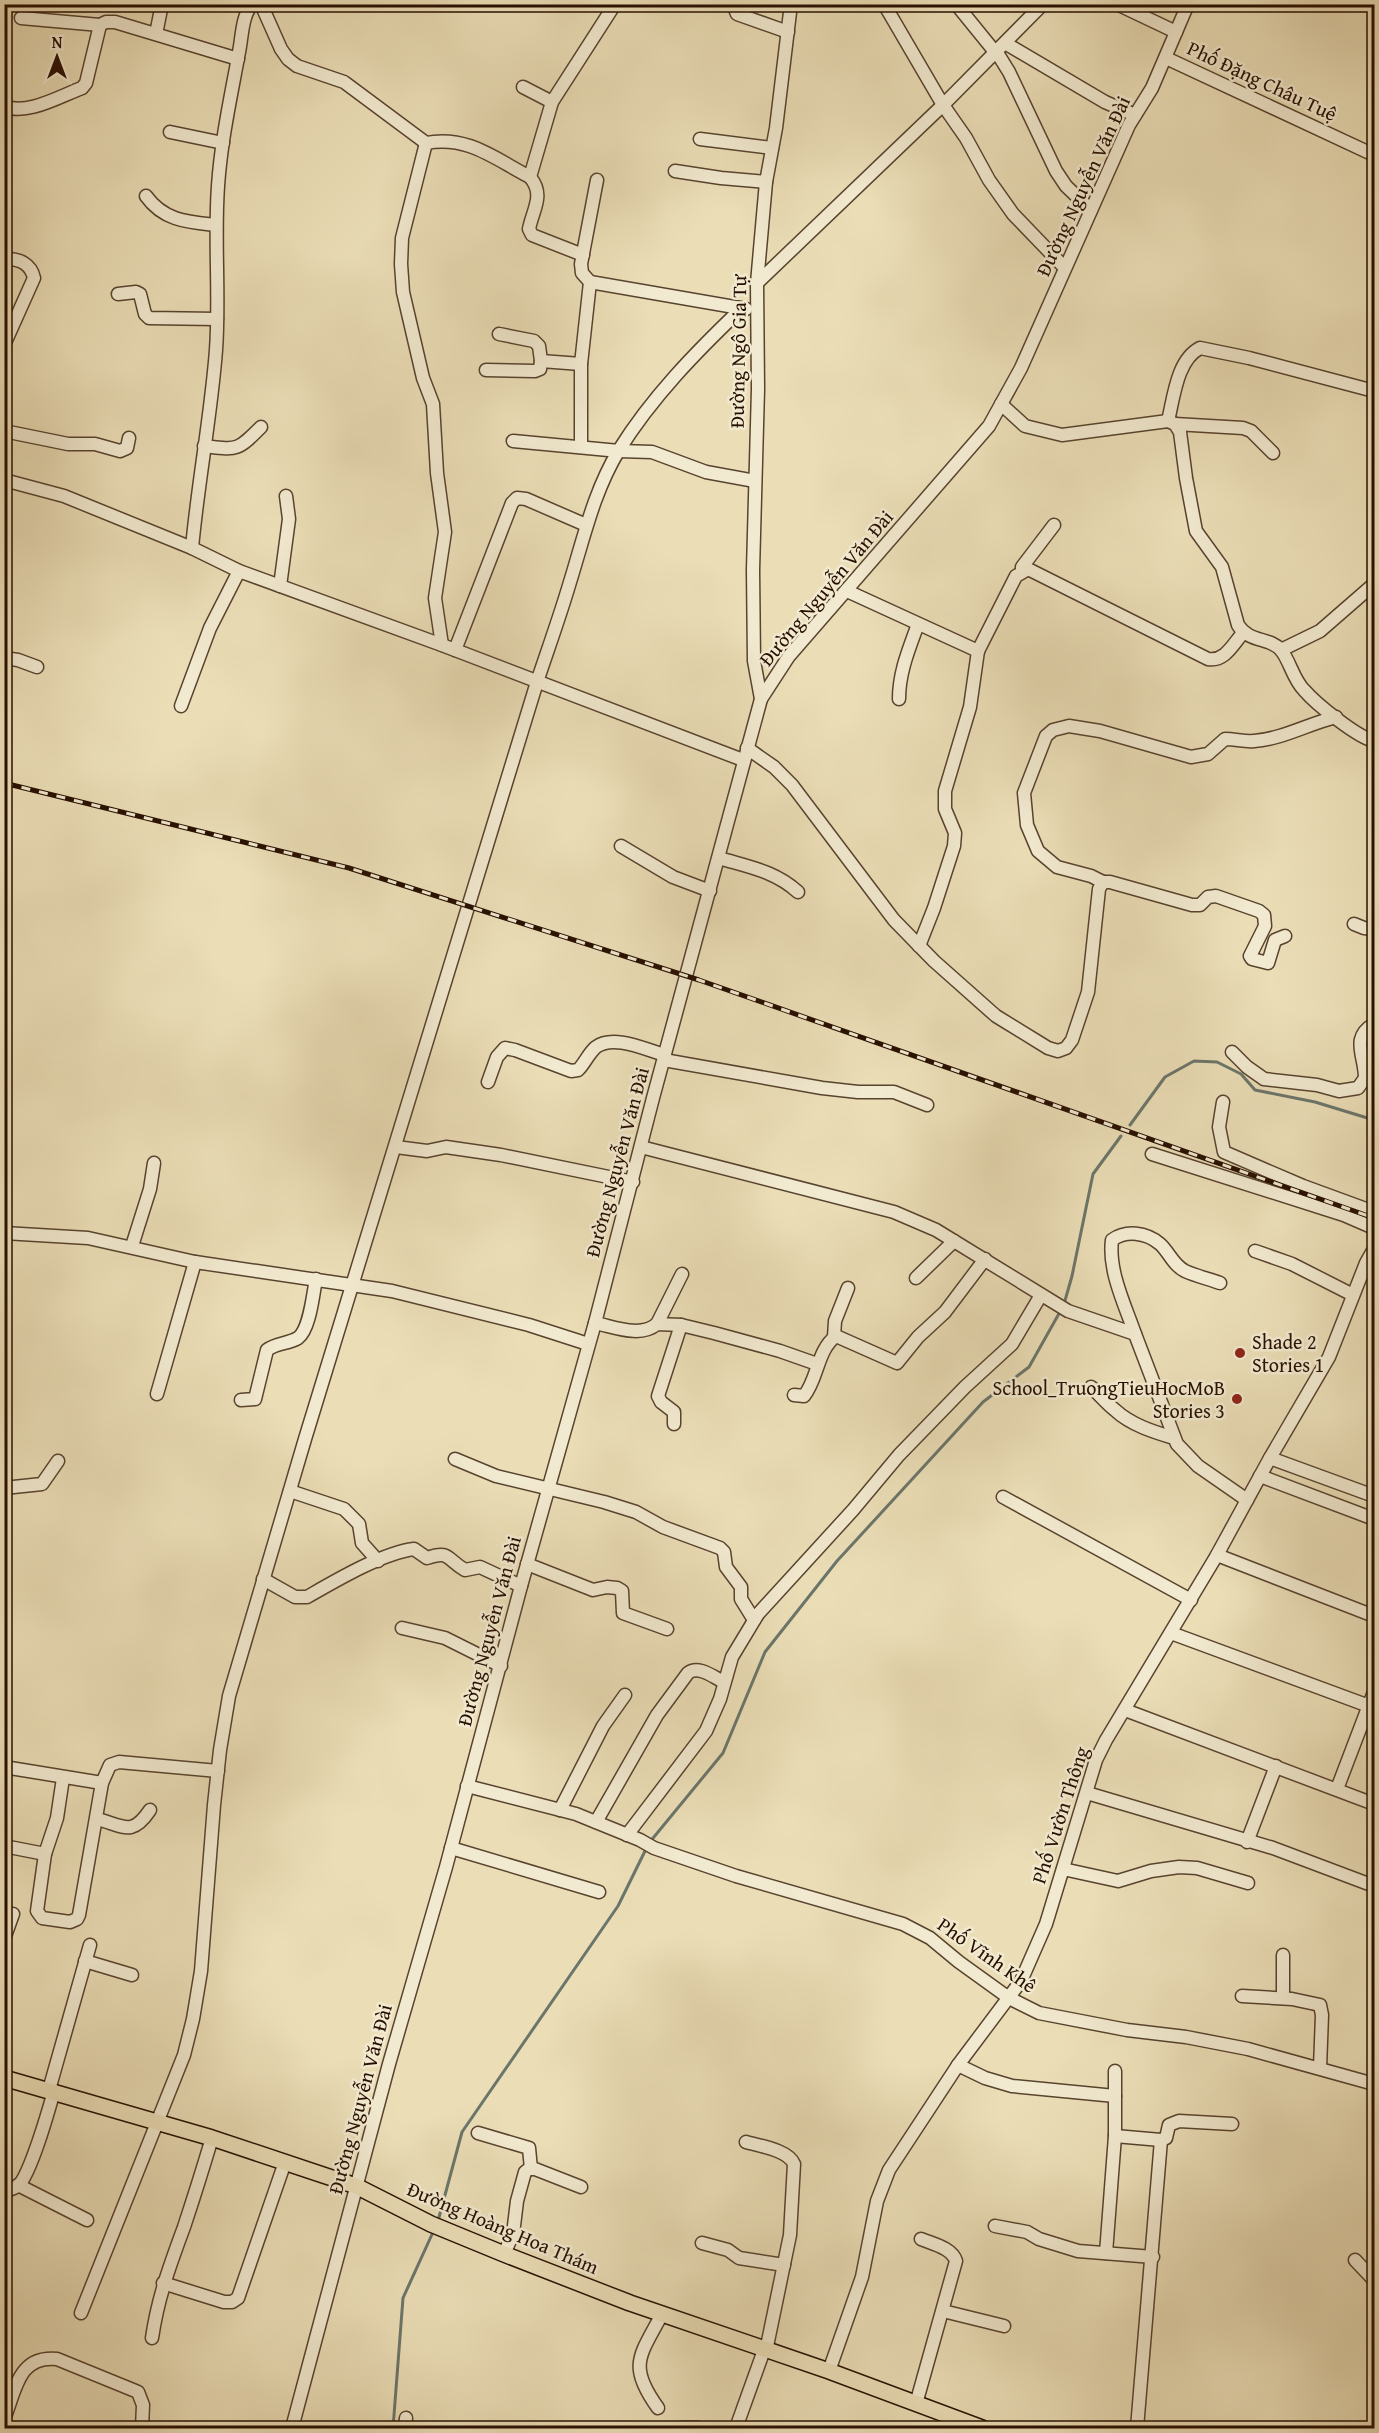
<svg xmlns="http://www.w3.org/2000/svg" width="1379" height="2433" font-family="'Gentium Book Plus',serif">
<style>
.lines{fill:none;stroke-linecap:round;stroke-linejoin:round}
.stream{stroke:#6b766b;stroke-width:3}
.minor-casing{stroke:#58432e;stroke-width:15}
.major-casing{stroke:#270f00;stroke-width:18}
.minor{stroke:#f2ead0;stroke-width:12}
.major{stroke:#ebdeb7;stroke-width:15}
.rail-casing{stroke:#270f00;stroke-width:5}
.rail{stroke:#f2ead0;stroke-width:3;stroke-dasharray:9;stroke-linecap:butt}
.poi-dot{fill:#8f2418;stroke:#f2ead0;stroke-width:2}
.labels{text-anchor:middle;stroke-width:5;stroke-linejoin:round;paint-order:stroke}
.street-label{font-size:20px;fill:#270f00;stroke:#f2ead0}
.poi-label{font-size:20px;fill:#270f00;stroke:#f2ead0;text-anchor:start}
</style>
<rect width="100%" height="100%" fill="#ebdeb7"/>
<filter id="stains"><feTurbulence type="fractalNoise" baseFrequency=".00333" numOctaves="4"/><feColorMatrix values="0 0 0 0 .2 0 0 0 0 .09 0 0 0 0 .02 0 0 0 .5 -.17"/></filter>
<radialGradient id="worn" r=".72"><stop offset=".6" stop-color="#630" stop-opacity="0"/><stop offset="1" stop-color="#630" stop-opacity=".3"/></radialGradient>
<g class="lines">
<g class="stream">
<polyline points="1130,1125 1165,1077 1194,1061 1217,1062 1241,1074 1255,1090 1315,1102 1374,1120"/>
<polyline points="1064,1304 1072,1276 1093,1174 1121,1136"/>
<polyline points="649,1843 723,1753 765,1652 837,1561 983,1402 1029,1367 1061,1310"/>
<polyline points="438,2221 462,2132 618,1906 646,1849"/>
<polyline points="393,2428 403,2298 434,2230"/>
</g>
<g class="minor-casing">
<g id="minor">
<path d="M253,4C242,13 242,38 239,52C231,96 221,141 218,186C214,241 220,295 216,350C211,416 198,482 192,548L239,571L442,645L743,760"/>
<path d="M261,4L281,49L288,59L297,66L344,82L426,143C468,135 495,159 530,177L552,102L615,4"/>
<polyline points="733,4 737,14 788,32"/>
<polyline points="884,4 943,105 966,138 989,180 1013,214 1065,268"/>
<polyline points="956,4 995,52"/>
<polyline points="1117,4 1176,32"/>
<polyline points="21,18 100,25"/>
<polyline points="156,34 162,4"/>
<polyline points="1005,43 1105,102 1135,115"/>
<polyline points="996,51 1009,72 1056,171 1066,186 1091,210"/>
<polyline points="1166,58 1374,155"/>
<polyline points="523,87 552,102"/>
<path d="M4,106C27,116 60,96 82,88L86,83L100,25L106,22H115L238,59"/>
<polyline points="170,132 223,143"/>
<polyline points="700,139 772,148"/>
<polyline points="426,143 402,238 401,264 403,292 423,378 433,404 437,473 445,532 435,598 442,645"/>
<polyline points="675,171 721,178 766,182"/>
<path d="M530,177C545,195 533,209 529,229L532,235L583,255"/>
<path d="M146,196C164,221 188,222 216,225"/>
<path d="M4,259C19,258 31,264 34,278L4,345"/>
<polyline points="590,282 746,309"/>
<polyline points="757,283 943,105 1043,4"/>
<polyline points="118,294 136,292 140,294 145,314 149,318 217,319"/>
<polyline points="499,334 534,341 539,346 541,361"/>
<polyline points="486,370 535,371 540,369 541,361 581,364"/>
<path d="M1001,404L1025,426L1062,435L1168,421L1175,424L1180,432L1186,478L1196,531L1222,567L1238,625C1249,643 1270,637 1281,650C1290,661 1293,679 1304,690C1316,704 1357,737 1374,741"/>
<path d="M1168,421C1174,396 1177,360 1200,348L1249,358L1374,391"/>
<polyline points="1175,424 1243,428 1251,431 1273,453"/>
<polyline points="4,431 68,444 95,444 120,451 127,448 129,438"/>
<polyline points="513,441 619,451 652,452 706,472 755,481"/>
<path d="M204,446C238,450 237,451 261,427"/>
<polyline points="581,447 581,364 590,282 582,273 581,264 597,180"/>
<polyline points="4,480 64,496 192,548"/>
<polyline points="1022,571 1022,567 1054,525"/>
<polyline points="280,586 289,519 286,496"/>
<path d="M847,591L978,651L1016,576L1028,569L1208,659C1225,662 1233,644 1243,633"/>
<polyline points="455,650 512,503 517,498 526,499 586,525"/>
<polyline points="1281,650 1320,631 1374,584"/>
<polyline points="4,658 18,660 37,667"/>
<polyline points="761,699 754,661 753,570 758,389 757,283 766,182 776,128 791,4"/>
<path d="M899,699C899,672 909,649 918,624"/>
<polyline points="181,706 210,628 239,571"/>
<polyline points="747,748 774,767 792,785 894,920 934,961 996,1016 1048,1048 1058,1051 1066,1048 1072,1040 1088,992 1099,889 1103,882 1110,882 1192,905 1200,905 1208,897 1216,896 1259,911 1264,915 1265,926 1250,956 1252,959 1268,963 1275,940 1285,936"/>
<polyline points="621,846 673,877 710,891"/>
<path d="M719,858C749,867 775,871 798,892"/>
<path d="M1103,882L1091,876L1057,867L1038,851L1027,825L1024,793L1046,736L1053,730L1069,726L1100,731L1191,757L1208,754L1225,739C1235,739 1245,742 1254,741C1282,739 1308,724 1336,717"/>
<polyline points="1354,924 1364,928 1374,929"/>
<polyline points="919,946 934,908 954,846 955,833 945,809 945,791 970,707 978,651"/>
<path d="M1232,1052L1247,1067L1264,1079L1317,1085L1339,1091L1358,1088L1365,1078C1365,1055 1350,1038 1374,1024"/>
<polyline points="664,1060 822,1088 858,1092 894,1092 927,1105"/>
<path d="M488,1082L497,1057L505,1048L515,1050L571,1071L578,1070C585,1063 588,1054 596,1047C614,1034 646,1050 665,1055"/>
<polyline points="1223,1102 1219,1127 1224,1152 1303,1186 1374,1212"/>
<polyline points="396,1147 427,1151 446,1147 501,1155 633,1182"/>
<polyline points="641,1147 894,1212 936,1230 1068,1311 1135,1334 1177,1444 1198,1466 1247,1500"/>
<polyline points="1152,1154 1344,1215 1374,1228"/>
<polyline points="4,1233 88,1238 195,1262 392,1291 529,1325 588,1344"/>
<polyline points="132,1246 150,1189 154,1163"/>
<polyline points="1255,1251 1292,1264 1353,1295"/>
<polyline points="916,1278 954,1241"/>
<path d="M595,1323C615,1327 640,1338 657,1324L681,1325L714,1333L780,1351L817,1364"/>
<polyline points="657,1324 682,1274"/>
<path d="M1135,1334C1125,1305 1108,1271 1112,1240C1126,1230 1146,1232 1160,1244C1169,1252 1173,1265 1185,1271C1196,1276 1209,1279 1220,1283"/>
<polyline points="834,1337 835,1321 848,1288"/>
<path d="M1091,1387C1099,1394 1106,1403 1115,1410C1131,1425 1154,1432 1174,1438"/>
<polyline points="157,1394 195,1262"/>
<path d="M794,1395L804,1396C818,1379 817,1350 836,1336L897,1363L918,1337L945,1312L985,1259"/>
<path d="M241,1400L255,1399L267,1350C276,1343 288,1344 298,1338C310,1329 313,1294 316,1279"/>
<polyline points="674,1424 674,1412 661,1402 658,1396 681,1325"/>
<polyline points="1270,1458 1374,1496"/>
<polyline points="455,1459 496,1476 604,1502 636,1512 663,1527 720,1548 724,1552 726,1567 741,1587 741,1599 754,1620"/>
<polyline points="1260,1476 1374,1519"/>
<polyline points="4,1488 42,1484 58,1461"/>
<polyline points="290,1491 344,1509 359,1524 362,1543 378,1561"/>
<polyline points="1003,1497 1191,1600"/>
<polyline points="1217,1555 1374,1616"/>
<polyline points="527,1564 593,1590 607,1587 617,1588 622,1591 623,1613 667,1629"/>
<path d="M263,1579L295,1597H307C335,1581 382,1553 414,1549L427,1558C450,1550 446,1559 465,1570L480,1567L521,1586"/>
<polyline points="402,1628 445,1638 501,1666"/>
<polyline points="1171,1633 1369,1706"/>
<polyline points="1125,1710 1374,1804"/>
<polyline points="4,1767 102,1783"/>
<polyline points="63,1778 57,1818 45,1854 37,1911 42,1918 70,1922 77,1919 79,1915 102,1783 110,1765 119,1762 218,1771"/>
<polyline points="467,1786 576,1814 640,1840 654,1848 736,1876 903,1924 930,1938 959,1962 1009,1998 1039,2013 1127,2030 1186,2037 1248,2049 1374,2084"/>
<polyline points="1337,1789 1374,1692"/>
<polyline points="1087,1793 1273,1848 1374,1886"/>
<polyline points="560,1810 603,1726 625,1695"/>
<path d="M97,1819C124,1826 132,1837 150,1810"/>
<path d="M596,1822L657,1715L688,1673C699,1665 713,1677 724,1682"/>
<polyline points="627,1835 706,1731 720,1699 732,1657 758,1614 853,1510 899,1455 965,1387 1012,1344 1041,1295"/>
<polyline points="1247,1842 1276,1766"/>
<polyline points="4,1846 45,1854"/>
<polyline points="451,1848 599,1892"/>
<polyline points="1063,1869 1118,1881 1151,1871 1179,1867 1197,1868 1248,1883"/>
<polyline points="4,1939 13,1914"/>
<polyline points="85,1961 132,1975"/>
<polyline points="1242,1996 1292,1999 1320,2005 1322,2015 1320,2068"/>
<polyline points="1283,1998 1283,1955"/>
<polyline points="958,2065 985,2078 1012,2086 1115,2096"/>
<polyline points="49,2090 90,1945"/>
<polyline points="478,2133 529,2148 531,2169"/>
<polyline points="1115,2136 1161,2140 1166,2138 1169,2125 1179,2121 1232,2124"/>
<path d="M746,2142C760,2146 788,2150 794,2164L790,2235L766,2351"/>
<polyline points="18,2185 87,2220"/>
<path d="M4,2192C8,2190 15,2188 18,2186C30,2175 49,2109 54,2091"/>
<polyline points="995,2226 1027,2232 1039,2239 1078,2251 1153,2257"/>
<polyline points="702,2243 728,2250 739,2258 784,2265"/>
<polyline points="1106,2253 1115,2136 1115,2071"/>
<polyline points="504,2254 513,2234 517,2201 525,2172 529,2169 535,2169 581,2187"/>
<polyline points="1355,2260 1374,2280"/>
<polyline points="163,2283 224,2302 232,2302 238,2298 285,2162"/>
<polyline points="943,2311 1004,2326"/>
<path d="M81,2313L184,2055L193,2019L201,1971L214,1805L220,1750L229,1696L305,1439L537,682C548,649 560,616 570,582C584,537 594,491 619,450C652,397 696,352 741,309"/>
<path d="M152,2338C158,2297 170,2265 184,2227C194,2197 203,2168 212,2138"/>
<polyline points="829,2371 862,2277 877,2201 889,2170 958,2065 1021,1981 1046,1924 1096,1760 1106,1740 1217,1555 1270,1458 1329,1357 1366,1263 1374,1249"/>
<path d="M916,2404L956,2261C952,2248 933,2244 921,2239"/>
<path d="M658,2408C627,2365 640,2356 662,2314"/>
<path d="M4,2419C16,2390 18,2355 57,2359L138,2392L143,2405L142,2428"/>
<polyline points="292,2428 389,2064 446,1867 521,1586 595,1323 653,1098 761,699 789,656 989,426 1021,368 1129,125 1152,88 1188,4"/>
<polyline points="405,2428 406,2418"/>
<polyline points="681,2428 698,2428"/>
<polyline points="736,2428 764,2350"/>
<polyline points="1137,2428 1161,2140"/>
</g>
</g>
<g class="major-casing">
<polyline id="major" points="4,2078 212,2138 356,2186 431,2224 504,2254 630,2303 829,2371 982,2428"/>
</g>
<use href="#minor" class="minor"/>
<use href="#major" class="major"/>
<g class="rail-casing">
<polyline id="rail" points="4,783 349,868 699,980 1374,1218"/>
</g>
<use href="#rail" class="rail"/>
</g>
<g class="poi-dot">
<circle cx="1240" cy="1353" r="6"/>
<circle cx="1237" cy="1399" r="6"/>
</g>
<g class="labels">
<g class="street-label">
<text transform="translate(1262 81) rotate(25)" y="7">Phố Đặng Châu Tuệ</text>
<text transform="translate(1083 186) rotate(-65)" y="7">Đường Nguyễn Văn Đài</text>
<text transform="translate(738 351) rotate(-89)" y="7">Đường Ngô Gia Tự</text>
<text transform="translate(826 588) rotate(-50)" y="7">Đường Nguyễn Văn Đài</text>
<text transform="translate(617 1162) rotate(-75)" y="7">Đường Nguyễn Văn Đài</text>
<text transform="translate(489 1631) rotate(-75)" y="7">Đường Nguyễn Văn Đài</text>
<text transform="translate(1060 1815) rotate(-72)" y="7">Phố Vườn Thông</text>
<text transform="translate(987 1955) rotate(35)" y="7">Phố Vĩnh Khê</text>
<text transform="translate(360 2099) rotate(-75)" y="7">Đường Nguyễn Văn Đài</text>
<text transform="translate(503 2228) rotate(23)" y="7">Đường Hoàng Hoa Thám</text>
</g>
<g class="poi-label">
<text x="1252" y="1349">Shade 2<tspan x="1252" dy="23">Stories 1</tspan></text>
<text x="1225" y="1395" text-anchor="end">School_TruongTieuHocMoB<tspan x="1225" dy="23">Stories 3</tspan></text>
</g>
</g>
<rect width="1379" height="2433" fill="none" stroke="#ebdeb7" stroke-width="24"/>
<rect x="6" y="6" width="1367" height="2421" fill="none" stroke="#270f00" stroke-width="3"/>
<rect x="12" y="12" width="1355" height="2409" fill="none" stroke="#270f00" stroke-width="1.5"/>
<g transform="translate(57 57)" stroke="#f2ead0" stroke-width="4.5" paint-order="stroke">
<path d="M0-4.5L10 22L0 15L-10 22Z" fill="#270f00"/>
<text y="-9" font-size="16" font-weight="bold" text-anchor="middle" fill="#270f00">N</text>
</g>
<rect width="100%" height="100%" filter="url(#stains)"/>
<rect width="100%" height="100%" fill="url(#worn)"/>
</svg>
